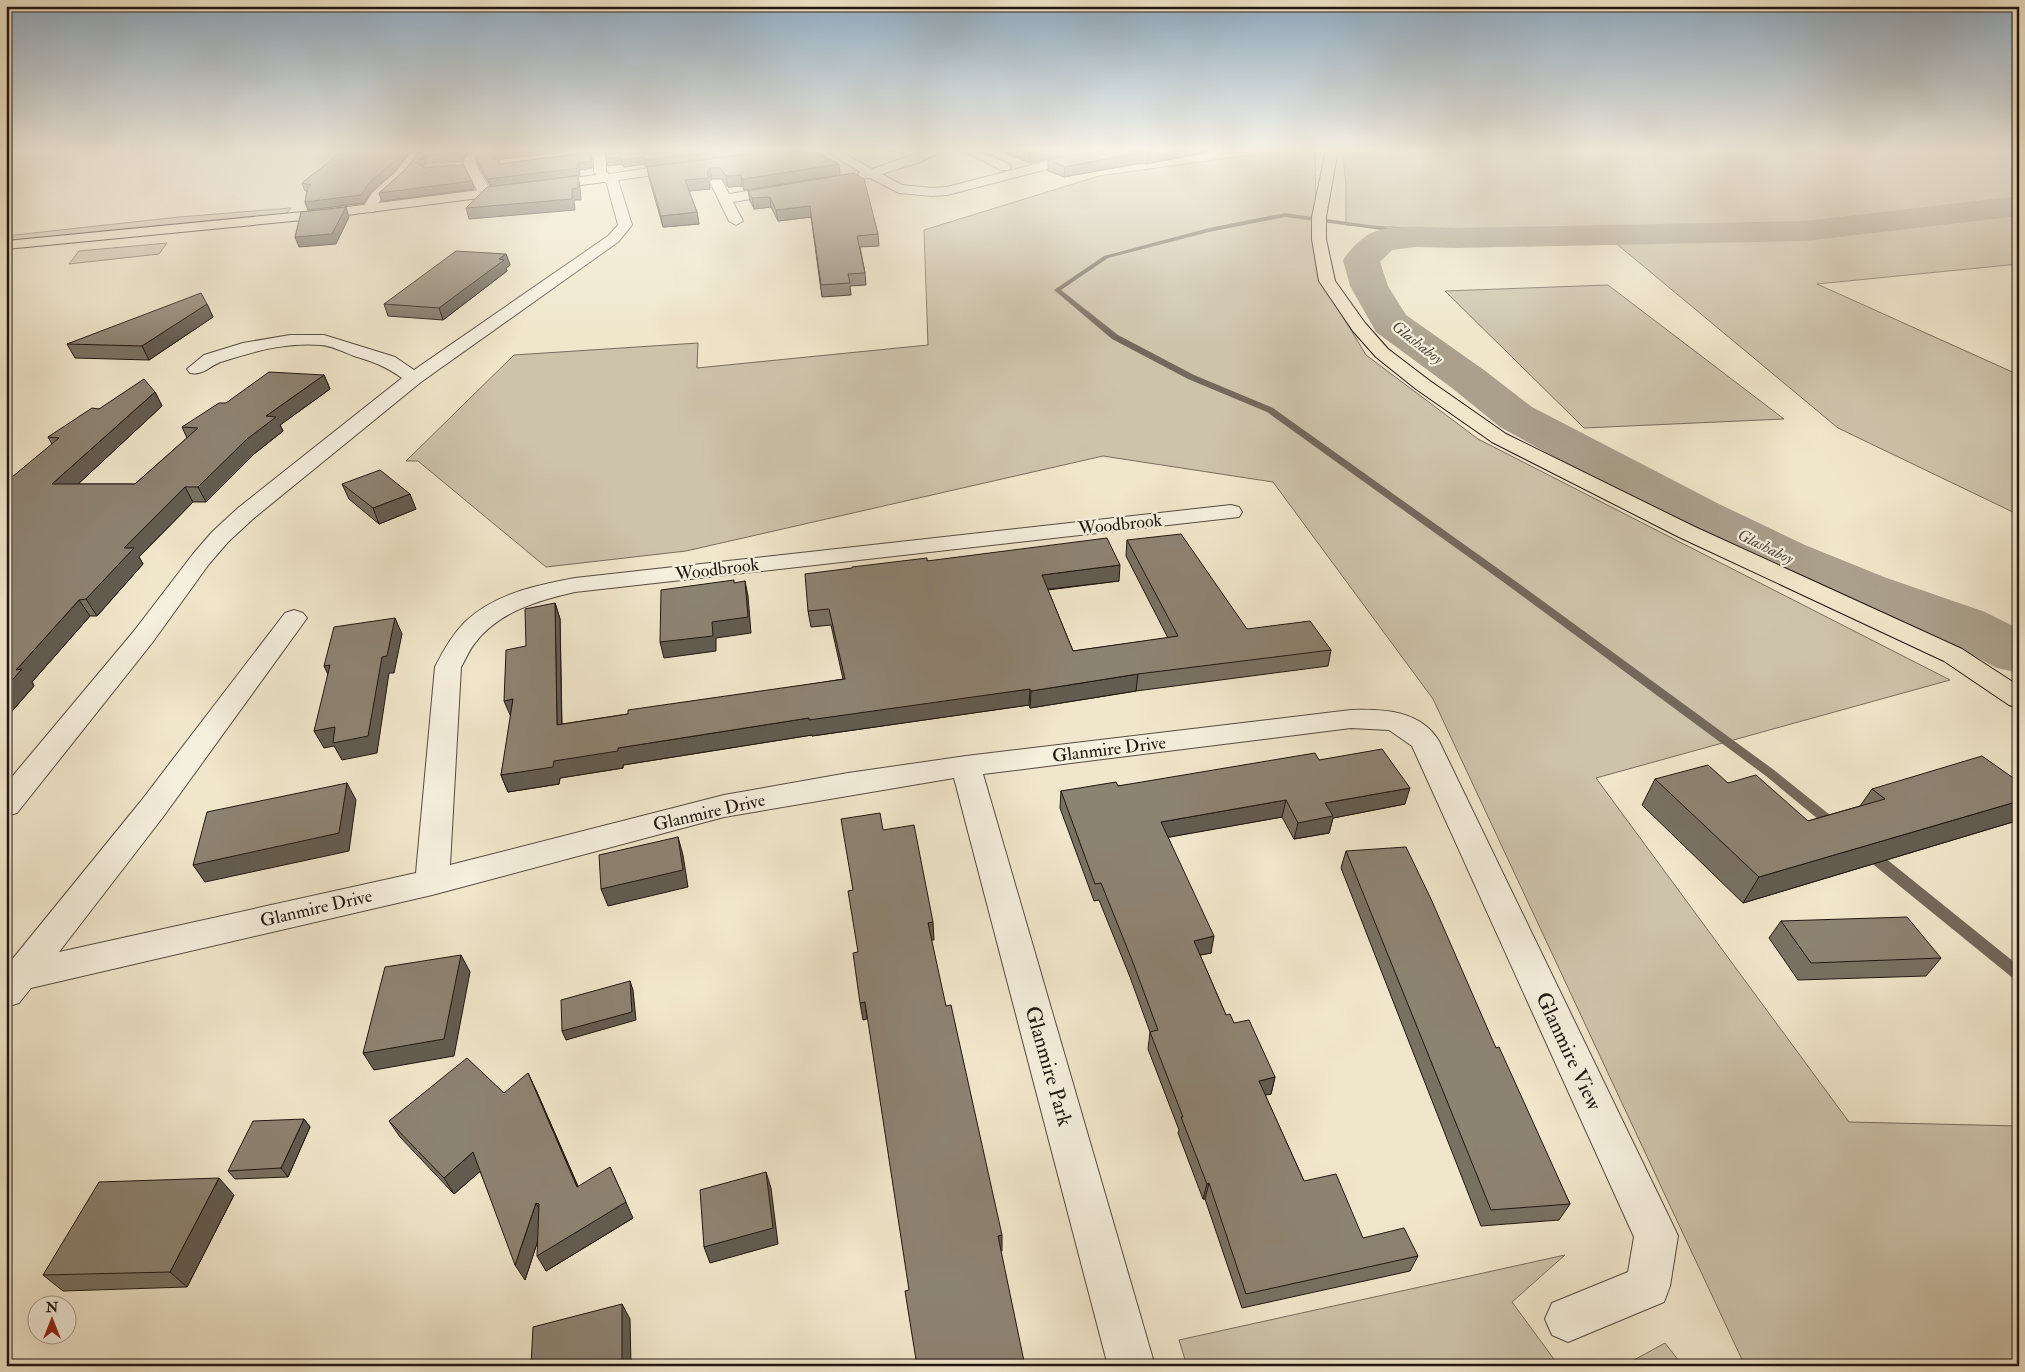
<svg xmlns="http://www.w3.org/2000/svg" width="2025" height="1372" font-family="'IM FELL Double Pica',serif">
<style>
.green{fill:#cdc3ab;stroke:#776d5e}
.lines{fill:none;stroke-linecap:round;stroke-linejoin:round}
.stream{fill:#73695b;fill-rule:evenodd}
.river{fill:#aaa08c;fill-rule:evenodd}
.minor-casing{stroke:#554b40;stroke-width:2}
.major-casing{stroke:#211711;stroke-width:2}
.minor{fill:#f5efdd;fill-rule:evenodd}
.major{fill:#f0e6cb;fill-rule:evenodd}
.wall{fill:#797162;stroke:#211711}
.shaded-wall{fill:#635c50;stroke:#211711}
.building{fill:#8d8372;stroke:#211711}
.labels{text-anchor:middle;stroke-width:4.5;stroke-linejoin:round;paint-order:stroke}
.far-water-label{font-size:16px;font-style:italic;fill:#584e42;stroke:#f5efdd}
.street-label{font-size:18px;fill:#211711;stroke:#f5efdd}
.near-street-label{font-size:21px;fill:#211711;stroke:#f5efdd}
</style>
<rect width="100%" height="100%" fill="#f0e6cb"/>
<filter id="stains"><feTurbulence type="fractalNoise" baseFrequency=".004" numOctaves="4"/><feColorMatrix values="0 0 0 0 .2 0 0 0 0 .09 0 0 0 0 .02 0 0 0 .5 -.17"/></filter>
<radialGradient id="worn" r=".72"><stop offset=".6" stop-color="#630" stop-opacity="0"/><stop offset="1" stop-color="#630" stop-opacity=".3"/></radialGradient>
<g class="green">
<polygon points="1285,150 1315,150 1316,222 1322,282 1366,355 1478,439 1950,680 1596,778 1849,1122 2019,1126 2019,1366 1745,1366 1433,699 1273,482 1103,456 686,551 546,567 418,461 406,461 514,355 698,343 697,368 928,345 924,230 1099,176"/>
<polygon points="1342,150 2019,150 2019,201 1915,219 2019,211 2019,264 1817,284 2019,375 2019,515 1838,428 1606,235 1453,230 1346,225 1346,184"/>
<polygon points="419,156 457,161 454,165 422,167 468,187 467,190 454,193 382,201 380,199"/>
<polygon points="291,208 284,216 6,242 6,236 179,217"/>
<polygon points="167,243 159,254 69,264 79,251"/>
<polygon points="1608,285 1784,419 1584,428 1445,291"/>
<polygon points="1565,1255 1512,1302 1559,1366 1187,1366 1179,1340"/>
<polygon points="1665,1343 1683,1366 1623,1366"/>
</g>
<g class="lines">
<g class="stream">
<polygon points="1285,213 1459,238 1456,240 1285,217 1209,232 1108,258 1061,290 1118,335 1194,375 1273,408 1514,580 1774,770 1840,823 1841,826 1840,829 1830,829 1766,776 1506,584 1267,412 1188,379 1112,339 1054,290 1104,256 1209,228"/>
<polygon points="1869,848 1874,849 2019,966 2019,981 2014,979 1864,857 1862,853 1864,849"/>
</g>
<path class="river" d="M2019,196V216L1805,241L1456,248L1415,247L1392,250L1380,262L1388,286L1406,315L1484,370L1532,407L1719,504L1805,545L1884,577L1985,612L2019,629V673L1997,668L1941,638L1842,601L1765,569L1681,526L1500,427L1452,388L1376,332L1350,286L1343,260C1349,251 1361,238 1371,233C1393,224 1432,227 1456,228L1805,221Z"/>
<g class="minor-casing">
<g id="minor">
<polygon points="413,150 425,150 407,175 381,198 374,212 364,212 362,209 372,193 395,173"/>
<polygon points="470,150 482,150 475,163 492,193 490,196 480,196 463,163"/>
<path d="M824,150H838L872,169C894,162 919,150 941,150L939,153L920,162L882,174L902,185L932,188L947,187L1062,157L1106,150H1130L1124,154L1063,165L947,195L932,196L899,193L870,178L857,179L856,176L860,172Z"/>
<polygon points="962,150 977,150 1009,164 1011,167 1009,170 1001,170"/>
<path d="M686,163L690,164L692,167L690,170L618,180L632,225L618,242L421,382L254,518L228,542L209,564L152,643L17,813L6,816V784L134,631L193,554L212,532L238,508L402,378C385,366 374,362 354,356C344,352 332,346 321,345C288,342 255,351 224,361C211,364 204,376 190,373L187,369L204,355L243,343L290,335H324L395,357L414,370L608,236L618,225L607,184L601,178L602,175Z"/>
<polygon points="713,172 718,173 729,194 785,185 792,189 785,193 733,202 743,221 736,225 729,221 707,176"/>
<path d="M1231,505L1239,507L1242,512L1239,517L575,592C539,600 498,612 475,643C469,650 466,659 461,667L450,865L724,795L848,773L966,756L1351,710C1383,709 1420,710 1439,741L1671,1221L1678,1236L1670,1286L1664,1302L1568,1342L1552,1335L1545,1319L1552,1303L1628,1272L1634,1237L1412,746L1389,730L1351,728L983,774L1155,1366H1108L954,778L724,817L432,895L31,988L19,1003L6,1007V967L141,801L285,613L294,610L303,613L307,618L163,817L59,952L416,873L435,667C443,651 452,635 465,622C494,594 537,585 575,578Z"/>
</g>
</g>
<g class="major-casing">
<g id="major">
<polygon points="594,150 606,150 606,171 613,178 612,181 324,218 6,249 6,241 324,210 596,175 594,172"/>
<polygon points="1326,150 1338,150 1326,217 1326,239 1335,281 1365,323 1388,349 1430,381 1506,434 1695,527 1962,649 2019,686 2019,708 2009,705 1944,661 1679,537 1492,442 1416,389 1376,357 1353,331 1319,281 1312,239 1312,217"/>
</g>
</g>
<use href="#minor" class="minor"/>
<use href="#major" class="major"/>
</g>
<g class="wall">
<polygon points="341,150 412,150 394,172 371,192 364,203 308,210 305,202 307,191 305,191 302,183 330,161"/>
<polygon points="420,150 469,150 462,161 426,163 422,166 474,189 382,201 379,193 406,169"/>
<polygon points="478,150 579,150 502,159 498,162 500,164 591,152 592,159 592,168 579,170 580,175 491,187 477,163 475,156"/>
<polygon points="606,150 840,175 744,190 742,186 728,187 722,179 712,179 709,182 710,189 689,191 697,212 699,224 663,227 649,178 647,167 646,167 645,164 624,167 622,164 608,166 606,159"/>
<polygon points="998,150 1097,150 1062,155 1030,163"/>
<polygon points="1104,150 1218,150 1146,164 1142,163 1131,164 1064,177 1048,171 1048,160"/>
<polygon points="748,191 878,234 879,246 860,247 865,273 866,285 850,286 851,295 822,297 811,217 778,221 771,207 754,209 750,201"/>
<polygon points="506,254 510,265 506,268 507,271 443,320 388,316 384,304"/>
<polygon points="207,304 213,317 149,360 75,358 67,344"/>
<polygon points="324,375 330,389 280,425 283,431 254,454 206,502 193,502 139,557 143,564 97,616 90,616 32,682 34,686 6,718 52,444 48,437 99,409 155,392 162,406 78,484 135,484 187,438 182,427 226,403"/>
<polygon points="342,484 416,509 379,524 349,499"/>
<polygon points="1127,540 1247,629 1331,650 1328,666 1136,691 1030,708 1029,705 812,736 812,735 623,765 623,768 560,778 559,784 508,792 501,775 526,646 555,603 560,619 562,724 628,714 843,679 831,625 811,627 808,611 927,561 1119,581 1048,590 1073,651 1168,638 1126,556"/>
<polygon points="1319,760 1405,804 1333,818 1329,833 1294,839 1282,817 1168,837 1211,953 1200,955 1226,1015 1234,1023 1275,1077 1271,1094 1265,1095 1304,1181 1363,1238 1418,1256 1410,1271 1242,1308 1205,1199 1203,1199 1178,1133 1179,1130 1148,1049 1150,1032 1130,977 1099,900 1094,901 1060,808 1061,791 1118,786"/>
<polygon points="1655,779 1728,783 1808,821 1860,806 1872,789 2016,821 1743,903 1642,805"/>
<polygon points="1346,851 1496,1048 1570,1204 1559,1220 1481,1226 1341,868"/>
<polygon points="1781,921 1941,958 1926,976 1798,980 1769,938"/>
<polygon points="536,1090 578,1186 633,1218 546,1271 537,1243 525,1280 480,1171 454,1194 400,1137 389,1121 504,1093"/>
<polygon points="304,1119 310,1127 288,1177 235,1179 228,1171"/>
<polygon points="234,1195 187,1287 63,1291 43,1275"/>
</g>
<g class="shaded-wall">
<polygon points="404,150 412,150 394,172 371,192 364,203 308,210 305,202 368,184"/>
<polygon points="463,150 469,150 462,161 460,154"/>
<polygon points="520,150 579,150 502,159 494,164 492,157 500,152"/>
<polygon points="729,150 786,150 646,167 645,160"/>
<polygon points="1043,150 1097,150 1062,155 1030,163 1030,153"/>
<polygon points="1167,150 1218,150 1146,164 1147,153"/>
<polygon points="591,152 592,159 592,168 579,170 580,175 491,187 488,179 578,163"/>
<polygon points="1143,152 1142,163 1064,177 1065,167"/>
<polygon points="424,156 426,163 418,170 416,162"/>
<polygon points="620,157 622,164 608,166 606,159"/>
<polygon points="644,157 645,164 624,167 622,160"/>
<polygon points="839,164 840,175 744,190 743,179"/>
<polygon points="710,168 712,179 709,182 710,189 687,191 685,180 707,172"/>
<polygon points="741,175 742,186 728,187 726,176"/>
<polygon points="578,176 580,187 581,200 574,200 575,210 469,219 466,208 572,189"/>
<polygon points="472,181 474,189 382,201 379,193"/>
<polygon points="770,197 771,207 754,209 752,198"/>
<polygon points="810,206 811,217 778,221 776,210"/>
<polygon points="346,207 349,217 336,244 299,247 295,237"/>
<polygon points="697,212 699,224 663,227 661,216"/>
<polygon points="506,254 510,265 506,268 507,271 443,320 439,308"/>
<polygon points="207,304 213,317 149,360 142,346"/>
<polygon points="324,375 330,389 280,425 283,431 254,454 206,502 198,487 266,416"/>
<polygon points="155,392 162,406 62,499 52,484"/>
<polygon points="185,487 193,502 139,557 143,564 97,616 86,599 124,548"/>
<polygon points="410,494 416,509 379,524 373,508"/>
<polygon points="1120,565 1119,581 1041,590 1042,575"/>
<polygon points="745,581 748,596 751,633 716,638 716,651 664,658 660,642"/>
<polygon points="79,600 90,616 32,682 34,686 6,718 6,687 16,670"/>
<polygon points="555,603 560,619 562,742 557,725"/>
<polygon points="395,618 402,634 394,673 389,673 377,753 342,760 334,746 324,748 314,731"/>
<polygon points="330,665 332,683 324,666"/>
<polygon points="1138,674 1136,691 1030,708 1031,691"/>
<polygon points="1030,689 1029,705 812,736 812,735 623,765 623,768 560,778 559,784 508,792 501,775 554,761 618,748 809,718"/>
<polygon points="513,699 511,717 504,701"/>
<polygon points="347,783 356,800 349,851 205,882 193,865"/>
<polygon points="1410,788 1405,804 1333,818 1329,833 1294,839 1298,823 1325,803"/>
<polygon points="1286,800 1282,817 1159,839 1161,822"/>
<polygon points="2019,801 2019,817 2016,821 1743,903 1759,877"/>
<polygon points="678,837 683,855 688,887 608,906 601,889"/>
<polygon points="933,922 934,940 930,940 928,923"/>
<polygon points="1214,936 1211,953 1191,957 1194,941"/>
<polygon points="461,955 470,972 454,1056 374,1070 363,1053"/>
<polygon points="630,981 633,990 636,1020 566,1040 562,1031"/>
<polygon points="865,1002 867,1019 863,1020 860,1003"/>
<polygon points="528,1073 536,1090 585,1203 577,1187"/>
<polygon points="1275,1077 1271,1094 1254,1097 1259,1081"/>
<polygon points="304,1119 310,1127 288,1177 281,1168"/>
<polygon points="473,1152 483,1169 454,1194 444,1178"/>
<polygon points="610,1167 633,1218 546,1271 537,1256"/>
<polygon points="766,1172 771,1188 778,1244 710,1263 704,1247"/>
<polygon points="219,1178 234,1195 187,1287 170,1272"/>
<polygon points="1209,1183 1205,1199 1203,1199 1207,1184"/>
<polygon points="536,1203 545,1219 525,1280 515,1265"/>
<polygon points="1002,1235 1002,1251 998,1252 998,1236"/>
<polygon points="622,1304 630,1319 631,1366 600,1366"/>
</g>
<g class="building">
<polygon points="341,150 404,150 391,164 368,184 361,195 305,202 308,187 311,185 302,183 330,161"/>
<polygon points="420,150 463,150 460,154 424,156 416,162 424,168 463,165 472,181 379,193 406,169"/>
<polygon points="478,150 520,150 500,152 492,157 500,164 591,152 590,161 578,163 578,168 488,179 475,156"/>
<polygon points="606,150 729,150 645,160 644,157 622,160 620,157 606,159"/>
<polygon points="780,150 814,150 839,164 743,179 741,175 726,176 720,168 710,168 707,172 709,178 685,180 697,212 661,216 647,167"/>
<polygon points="1022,150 1043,150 1030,153"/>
<polygon points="1104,150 1167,150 1147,153 1143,152 1131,154 1065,167 1048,160"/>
<polygon points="854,173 864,179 878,234 857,236 865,273 848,274 850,283 821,285 810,206 776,210 770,197 752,198 748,191"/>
<polygon points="578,176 578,188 572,189 572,199 466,208 487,187"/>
<polygon points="346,207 332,234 295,237 301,212"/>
<polygon points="456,251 506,254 499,259 504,260 439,308 384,304"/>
<polygon points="201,293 207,304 142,346 67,344"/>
<polygon points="269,372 324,375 266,416 276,417 247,439 198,487 185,487 124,548 134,548 86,599 79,600 16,670 22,669 6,687 6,482 59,438 48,437 92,408 99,409 144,379 155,392 52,484 135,484 198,428 182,427 219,403 226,403"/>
<polygon points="380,470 410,494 373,508 342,484"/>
<polygon points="1181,534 1247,629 1310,621 1331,650 1138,674 1031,691 1030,689 809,720 809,718 618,748 618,751 554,761 553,767 501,775 513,699 504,701 506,650 526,646 525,609 555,603 557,725 628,714 628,710 845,679 829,609 808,611 805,574 852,568 852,567 927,558 927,561 1107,538 1120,565 1042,575 1073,651 1178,636 1127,540"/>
<polygon points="734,580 734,583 745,581 748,617 712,622 713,636 660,642 661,590"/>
<polygon points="395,618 387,656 382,657 368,736 333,743 335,727 314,731 330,665 324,666 334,627"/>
<polygon points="1382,749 1410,788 1325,803 1333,816 1298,823 1286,800 1161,822 1214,936 1194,941 1226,1015 1230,1014 1234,1023 1249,1020 1275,1077 1259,1081 1304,1181 1336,1174 1363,1238 1404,1228 1418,1256 1246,1294 1209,1183 1207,1184 1181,1117 1183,1117 1150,1032 1158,1030 1132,960 1101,883 1095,884 1061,791 1116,782 1118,786 1315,753 1319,760"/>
<polygon points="1982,756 2019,782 2019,801 1759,877 1655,779 1708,765 1728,783 1756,775 1808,821 1885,799 1872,789"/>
<polygon points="347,783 339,833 193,865 207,812"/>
<polygon points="880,813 883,830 914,825 933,922 928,923 946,1006 951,1005 1002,1235 998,1236 1025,1366 917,1366 905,1291 909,1290 865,1002 860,1003 853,953 858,952 848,891 853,890 841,819"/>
<polygon points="678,837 683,870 601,889 599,855"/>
<polygon points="1406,847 1431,899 1496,1048 1499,1047 1570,1204 1491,1210 1346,851"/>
<polygon points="1907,917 1941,958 1811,963 1781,921"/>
<polygon points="461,955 444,1039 363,1053 385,967"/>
<polygon points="630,981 632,1012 562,1031 561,1000"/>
<polygon points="467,1058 504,1093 528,1073 577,1187 610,1167 626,1202 537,1256 539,1204 536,1203 515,1265 473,1152 444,1178 389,1121"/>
<polygon points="304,1119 281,1168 228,1171 253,1121"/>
<polygon points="766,1172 773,1228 704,1247 700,1190"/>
<polygon points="219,1178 170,1272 43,1275 99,1182"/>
<polygon points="622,1304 622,1360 600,1366 531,1366 533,1327"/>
</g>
<linearGradient id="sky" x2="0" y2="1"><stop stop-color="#8facc3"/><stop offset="0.44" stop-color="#f8f4e8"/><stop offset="1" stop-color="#f8f4e8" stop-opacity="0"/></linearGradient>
<rect width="2025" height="342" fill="url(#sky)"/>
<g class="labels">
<g class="far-water-label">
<text transform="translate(1418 342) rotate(38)" y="6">Glashaboy</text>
<text transform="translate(1766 546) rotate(26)" y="6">Glashaboy</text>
</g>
<g class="street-label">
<text transform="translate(1120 524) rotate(-6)" y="6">Woodbrook</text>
<text transform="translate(717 569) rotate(-7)" y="6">Woodbrook</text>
<text transform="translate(1109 749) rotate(-7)" y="6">Glanmire Drive</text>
<text transform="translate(709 812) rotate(-13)" y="6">Glanmire Drive</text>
<text transform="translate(316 908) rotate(-13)" y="6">Glanmire Drive</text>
</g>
<g class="near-street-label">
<text transform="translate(1569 1051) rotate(65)" y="7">Glanmire View</text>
<text transform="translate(1049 1066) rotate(74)" y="7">Glanmire Park</text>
</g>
</g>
<rect width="2025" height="1372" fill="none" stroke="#f0e6cb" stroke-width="25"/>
<rect x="8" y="8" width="2010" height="1357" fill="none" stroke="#211711" stroke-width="2.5"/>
<rect x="12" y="12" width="2000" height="1347" fill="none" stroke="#211711"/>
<g transform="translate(52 1320)"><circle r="24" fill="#f5efdd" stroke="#a0998b"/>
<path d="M0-4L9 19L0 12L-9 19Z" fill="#8f2418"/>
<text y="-8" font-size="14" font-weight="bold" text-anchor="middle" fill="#211711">N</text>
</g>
<rect width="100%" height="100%" filter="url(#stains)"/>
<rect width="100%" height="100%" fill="url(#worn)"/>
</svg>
